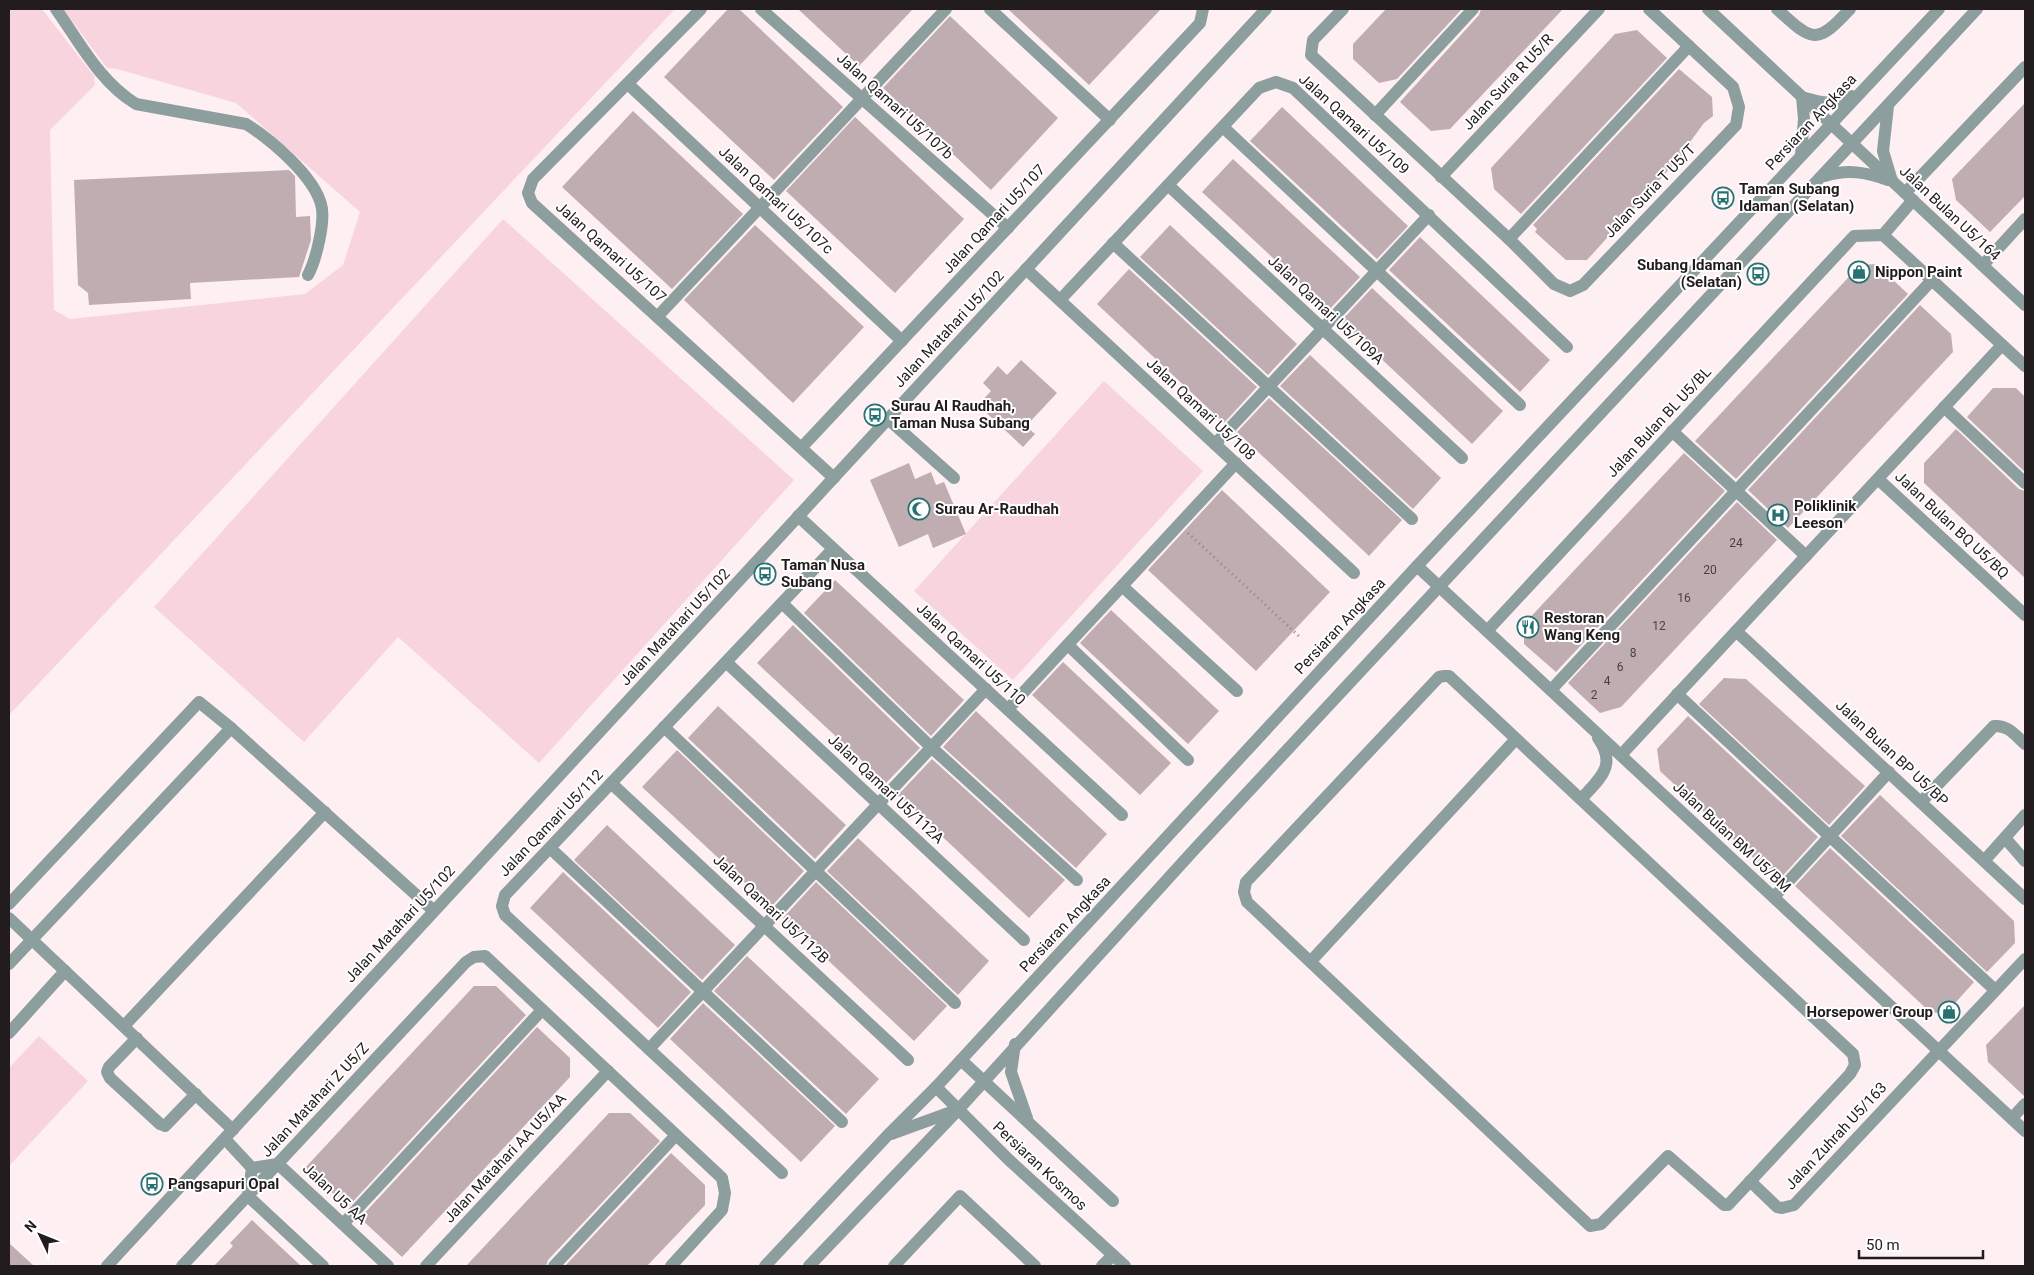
<svg xmlns="http://www.w3.org/2000/svg" width="2034" height="1275" font-family="Roboto,sans-serif">
<style>
.green{fill:#f8d5de}
.building{fill:#bfadb1}
.lines{fill:none;stroke-linecap:round;stroke-linejoin:round}
.path{stroke:#8f8487;stroke-width:3;stroke-dasharray:1 4;stroke-linecap:butt}
.minor{stroke:#8c9e9e;stroke-width:12}
.labels{text-anchor:middle;stroke-width:4;stroke-linejoin:round;paint-order:stroke}
.number-label{font-size:12px;fill:#4a4043}
.street-label{font-size:15px;fill:#231c1e;stroke:#fff}
.poi-label{font-size:15px;font-weight:bold;fill:#231c1e;stroke:#fff;text-anchor:start}
</style>
<rect width="100%" height="100%" fill="#feeff2"/>
<g class="green">
<polygon points="9,9 42,9 94,76 95,85 50,130 54,310 70,319 305,294 343,265 360,212 236,103 117,69 107,68 63,9 675,9 9,715"/>
<polygon points="503,219 794,480 539,763 398,637 304,742 154,607"/>
<polygon points="1104,381 1203,471 1013,680 914,591"/>
<polygon points="39,1036 88,1081 9,1166 9,1068"/>
</g>
<g class="building">
<polygon points="728,9 739,9 843,107 774,180 664,77"/>
<polygon points="798,9 913,9 859,66"/>
<polygon points="1008,9 1161,9 1089,85"/>
<polygon points="1386,9 1462,9 1397,79 1379,83 1353,59 1353,44"/>
<polygon points="1481,9 1563,9 1450,129 1431,131 1400,102 1479,15"/>
<polygon points="950,16 1058,118 991,190 883,88"/>
<polygon points="1637,30 1667,58 1521,214 1494,189 1491,168 1615,34"/>
<polygon points="1679,69 1712,97 1713,116 1704,123 1690,142 1692,144 1587,260 1566,260 1535,232 1537,229 1533,225"/>
<polygon points="2025,103 2025,196 1990,232 1956,200 1952,179"/>
<polygon points="1282,107 1408,226 1377,259 1250,141"/>
<polygon points="633,111 743,214 672,289 562,187"/>
<polygon points="855,117 964,219 895,293 786,191"/>
<polygon points="1233,159 1360,277 1329,310 1202,192"/>
<polygon points="289,170 295,176 296,217 310,216 311,240 299,277 190,283 191,299 89,305 88,293 78,285 74,180"/>
<polygon points="755,225 864,327 793,403 684,300"/>
<polygon points="1170,225 1297,344 1268,375 1140,257"/>
<polygon points="1420,237 1550,360 1520,392 1389,270"/>
<polygon points="1876,264 1908,294 1736,479 1695,441 1860,265"/>
<polygon points="1129,269 1257,387 1224,423 1097,304"/>
<polygon points="1372,288 1503,411 1472,444 1341,321"/>
<polygon points="1920,305 1951,334 1953,352 1788,528 1748,490"/>
<polygon points="1310,355 1441,478 1413,509 1280,386"/>
<polygon points="1021,360 1057,393 1026,426 1035,434 1023,447 978,405 991,391 983,383 998,366 1007,375"/>
<polygon points="1993,388 2016,388 2025,397 2025,472 1967,417"/>
<polygon points="1269,398 1402,520 1369,556 1237,432"/>
<polygon points="1956,429 2019,489 2025,491 2025,578 1924,483 1924,463"/>
<polygon points="1684,453 1725,491 1556,672 1524,644 1524,624"/>
<polygon points="909,463 915,479 931,472 936,485 944,482 966,534 933,548 928,534 899,547 870,480"/>
<polygon points="1222,490 1330,592 1256,671 1148,570"/>
<polygon points="1737,502 1777,540 1621,707 1600,713 1568,683"/>
<polygon points="835,580 964,700 931,736 804,613"/>
<polygon points="1111,610 1219,711 1188,744 1080,643"/>
<polygon points="793,625 920,748 886,783 757,663"/>
<polygon points="1063,662 1171,763 1140,795 1032,695"/>
<polygon points="1724,678 1746,679 1865,786 1829,825 1699,704"/>
<polygon points="718,706 846,825 815,859 688,738"/>
<polygon points="976,711 1107,834 1076,868 943,747"/>
<polygon points="1688,716 1818,837 1778,881 1660,771 1657,749"/>
<polygon points="677,750 804,871 771,907 642,787"/>
<polygon points="932,759 1065,880 1029,918 898,795"/>
<polygon points="1880,795 2014,921 2015,943 1987,972 1841,836"/>
<polygon points="607,825 735,945 702,980 574,860"/>
<polygon points="858,838 989,961 958,995 827,871"/>
<polygon points="1830,848 1974,982 1947,1012 1931,1013 1795,886"/>
<polygon points="563,872 691,992 658,1028 530,908"/>
<polygon points="816,882 947,1006 914,1041 783,918"/>
<polygon points="747,956 879,1079 846,1114 714,991"/>
<polygon points="474,986 496,986 526,1015 348,1207 305,1168"/>
<polygon points="703,1003 835,1126 801,1162 670,1039"/>
<polygon points="2025,1005 2025,1096 2024,1096 1988,1062 1986,1045"/>
<polygon points="537,1027 570,1058 570,1077 402,1257 360,1218"/>
<polygon points="609,1113 630,1113 660,1141 548,1260 546,1266 466,1266"/>
<polygon points="671,1153 705,1185 705,1205 647,1266 565,1266"/>
<polygon points="252,1220 301,1266 214,1266 233,1246 230,1243"/>
<polygon points="9,1243 34,1266 9,1266"/>
</g>
<g class="lines">
<polyline class="path" points="1188,533 1301,638"/>
<g class="minor">
<path d="M56,9C80,43 100,82 136,104L246,124C270,139 313,175 321,204C326,220 316,260 308,275"/>
<polyline points="701,9 533,179 528,193 532,203 834,478"/>
<polyline points="761,9 1008,228"/>
<polyline points="990,9 1110,120"/>
<polyline points="1343,9 1313,40 1311,55 1509,239 1554,284 1570,291 1583,285 1736,125 1739,107 1733,87 1649,9"/>
<polyline points="1708,9 2025,305"/>
<path d="M1777,9C1812,41 1816,46 1850,9"/>
<polyline points="628,84 902,341"/>
<path d="M1805,98C1822,103 1836,106 1852,96"/>
<polyline points="1888,106 1883,151 1892,181"/>
<polyline points="1375,115 1473,9"/>
<polyline points="1223,127 1520,405"/>
<polyline points="1801,155 1804,119 1802,97"/>
<path d="M1825,176C1848,169 1865,172 1888,180"/>
<polyline points="1441,177 1599,9"/>
<polyline points="1168,185 1462,458"/>
<polyline points="1905,193 2025,67"/>
<polyline points="1883,235 1913,200"/>
<polyline points="1509,239 1689,46"/>
<polyline points="1113,243 1412,519"/>
<polyline points="1983,265 2025,219"/>
<polyline points="1026,269 1354,573"/>
<polyline points="1060,300 1259,88 1276,82 1293,88 1567,347"/>
<polyline points="658,316 946,9"/>
<polyline points="1944,407 2025,483"/>
<polyline points="888,419 954,478"/>
<polyline points="1672,431 1806,556"/>
<polyline points="1215,444 1429,215"/>
<polyline points="802,447 1200,23 1203,9"/>
<polyline points="1878,479 2025,615"/>
<polyline points="798,516 1122,815"/>
<polyline points="1417,566 2025,1131"/>
<polyline points="1122,586 1237,691"/>
<polyline points="782,603 931,747 1077,880"/>
<polyline points="1487,631 1854,236 1883,235 2025,366"/>
<polyline points="1736,631 2025,899"/>
<polyline points="1068,645 1188,760"/>
<polyline points="726,662 1024,940"/>
<polygon points="1444,676 1449,676 1853,1054 1855,1065 1850,1074 1728,1205 1724,1205 1668,1156 1601,1224 1590,1226 1247,902 1244,892 1246,882 1439,677"/>
<polyline points="1551,690 1932,280"/>
<polyline points="1677,694 1995,990"/>
<polyline points="1008,709 1236,463"/>
<polyline points="664,727 955,1003"/>
<polyline points="1621,755 2002,345"/>
<polyline points="611,783 908,1060"/>
<path d="M1581,799C1599,779 1618,766 1598,738"/>
<path d="M1921,802L1994,726C2008,725 2015,735 2025,744"/>
<polyline points="2005,838 2025,861"/>
<polyline points="550,848 842,1122"/>
<polyline points="1984,861 2025,815"/>
<polyline points="1774,897 1889,772"/>
<polyline points="9,904 199,702 231,728 434,911"/>
<polyline points="9,918 233,1130"/>
<polyline points="1311,961 1516,739"/>
<polyline points="9,964 231,728"/>
<polyline points="124,1026 325,812"/>
<polyline points="9,1033 65,971"/>
<polyline points="137,1038 109,1067 107,1072 110,1078 160,1124 165,1126 196,1094"/>
<polyline points="1015,1044 1011,1072 1027,1118"/>
<polyline points="649,1049 986,689"/>
<polyline points="961,1060 1113,1201"/>
<polyline points="936,1087 1008,1159 1125,1266"/>
<polyline points="2012,1118 2025,1104"/>
<polyline points="891,1134 957,1110"/>
<polyline points="225,1139 252,1168"/>
<polyline points="252,1168 278,1164 388,1266"/>
<polyline points="252,1168 248,1196 323,1266"/>
<polyline points="782,1173 505,915 502,906 505,895 833,549"/>
<polyline points="1750,1181 1777,1207 1782,1208 1794,1205 2025,959"/>
<polyline points="343,1224 542,1010"/>
<polyline points="107,1266 1266,9"/>
<polyline points="182,1266 466,962 474,957 485,956 722,1178 725,1193 722,1210 671,1266"/>
<polyline points="426,1266 608,1071"/>
<polyline points="554,1266 676,1135"/>
<polyline points="765,1266 887,1136 936,1087 1417,566 1939,9"/>
<polyline points="809,1266 958,1110 1193,851 1977,9"/>
<polyline points="894,1266 960,1196 1035,1266"/>
<polyline points="1102,1266 1113,1255"/>
</g>
</g>
<defs>
<g id="bus-ring" transform="scale(1.125)"><circle r="9.5" fill="#fff" stroke="#277173" stroke-width="1.5"/><path d="M-5-6H5V4H4V6H2V4H-2V6H-4V4H-5ZM-3.5-4V0h7V-4ZM-3.5 1.2v1.5H-2V1.2ZM2 1.2v1.5H3.5V1.2Z" fill="#277173"/></g>
<g id="shop-ring" transform="scale(1.125)"><circle r="9.5" fill="#fff" stroke="#277173" stroke-width="1.5"/><path d="M-5-2.5h2.3a2.7 3.5 0 0 1 5.4 0H5L5.5 6h-11ZM-1.5-2.5h3a1.5 2.3 0 0 0-3 0Z" fill="#277173"/></g>
<g id="mosque-ring" transform="scale(1.125)"><circle r="9.5" fill="#fff" stroke="#277173" stroke-width="1.5"/><path d="M3.5-4.9A6 6 0 1 0 3.5 4.9A5 5 0 1 1 3.5-4.9Z" fill="#277173"/></g>
<g id="hospital-ring" transform="scale(1.125)"><circle r="9.5" fill="#fff" stroke="#277173" stroke-width="1.5"/><path d="M-5-5h3v3.5h4V-5h3V5h-3V1.5h-4V5h-3Z" fill="#277173"/></g>
<g id="restaurant-ring" transform="scale(1.125)"><circle r="9.5" fill="#fff" stroke="#277173" stroke-width="1.5"/><path d="M-5-6h1v4h1v-4h1v4h1v-4h1v5L-1.5 .5V6h-2V.5L-5-1ZM5-6V6H3V1.5H1.5Q1.5-4 5-6Z" fill="#277173"/></g>
</defs>
<g fill-rule="evenodd">
<use href="#bus-ring" x="1723" y="198"/>
<use href="#shop-ring" x="1859" y="272"/>
<use href="#bus-ring" x="1758" y="274"/>
<use href="#bus-ring" x="875" y="415"/>
<use href="#mosque-ring" x="919" y="509"/>
<use href="#hospital-ring" x="1778" y="515"/>
<use href="#bus-ring" x="765" y="574"/>
<use href="#restaurant-ring" x="1528" y="627"/>
<use href="#shop-ring" x="1949" y="1012"/>
<use href="#bus-ring" x="152" y="1184"/>
</g>
<g class="labels">
<g class="number-label">
<text x="1736" y="547">24</text>
<text x="1710" y="574">20</text>
<text x="1684" y="602">16</text>
<text x="1659" y="630">12</text>
<text x="1633" y="657">8</text>
<text x="1620" y="671">6</text>
<text x="1607" y="685">4</text>
<text x="1594" y="699">2</text>
</g>
<g class="street-label">
<text transform="translate(1508 82) rotate(-47)" y="5">Jalan Suria R U5/R</text>
<text transform="translate(895 106) rotate(42)" y="5">Jalan Qamari U5/107b</text>
<text transform="translate(1811 122) rotate(-47)" y="5">Persiaran Angkasa</text>
<text transform="translate(1354 124) rotate(42)" y="5">Jalan Qamari U5/109</text>
<text transform="translate(1650 191) rotate(-46)" y="5">Jalan Suria T U5/T</text>
<text transform="translate(776 200) rotate(43)" y="5">Jalan Qamari U5/107c</text>
<text transform="translate(1950 213) rotate(43)" y="5">Jalan Bulan U5/164</text>
<text transform="translate(994 219) rotate(-47)" y="5">Jalan Qamari U5/107</text>
<text transform="translate(611 252) rotate(42)" y="5">Jalan Qamari U5/107</text>
<text transform="translate(1326 310) rotate(43)" y="5">Jalan Qamari U5/109A</text>
<text transform="translate(949 329) rotate(-47)" y="5">Jalan Matahari U5/102</text>
<text transform="translate(1201 409) rotate(43)" y="5">Jalan Qamari U5/108</text>
<text transform="translate(1659 422) rotate(-47)" y="5">Jalan Bulan BL U5/BL</text>
<text transform="translate(1952 525) rotate(43)" y="5">Jalan Bulan BQ U5/BQ</text>
<text transform="translate(1340 626) rotate(-47)" y="5">Persiaran Angkasa</text>
<text transform="translate(675 627) rotate(-47)" y="5">Jalan Matahari U5/102</text>
<text transform="translate(971 654) rotate(43)" y="5">Jalan Qamari U5/110</text>
<text transform="translate(1892 753) rotate(43)" y="5">Jalan Bulan BP U5/BP</text>
<text transform="translate(886 789) rotate(43)" y="5">Jalan Qamari U5/112A</text>
<text transform="translate(551 823) rotate(-46)" y="5">Jalan Qamari U5/112</text>
<text transform="translate(1732 837) rotate(43)" y="5">Jalan Bulan BM U5/BM</text>
<text transform="translate(771 909) rotate(43)" y="5">Jalan Qamari U5/112B</text>
<text transform="translate(400 924) rotate(-47)" y="5">Jalan Matahari U5/102</text>
<text transform="translate(1065 924) rotate(-47)" y="5">Persiaran Angkasa</text>
<text transform="translate(315 1100) rotate(-47)" y="5">Jalan Matahari Z U5/Z</text>
<text transform="translate(1836 1136) rotate(-47)" y="5">Jalan Zuhrah U5/163</text>
<text transform="translate(505 1158) rotate(-47)" y="5">Jalan Matahari AA U5/AA</text>
<text transform="translate(1040 1166) rotate(43)" y="5">Persiaran Kosmos</text>
<text transform="translate(335 1194) rotate(43)" y="5">Jalan U5 AA</text>
</g>
<g class="poi-label">
<text x="1739" y="194">Taman Subang<tspan x="1739" dy="17">Idaman (Selatan)</tspan></text>
<text x="1742" y="270" text-anchor="end">Subang Idaman<tspan x="1742" dy="17">(Selatan)</tspan></text>
<text x="1875" y="277">Nippon Paint</text>
<text x="891" y="411">Surau Al Raudhah,<tspan x="891" dy="17">Taman Nusa Subang</tspan></text>
<text x="1794" y="511">Poliklinik<tspan x="1794" dy="17">Leeson</tspan></text>
<text x="935" y="514">Surau Ar-Raudhah</text>
<text x="781" y="570">Taman Nusa<tspan x="781" dy="17">Subang</tspan></text>
<text x="1544" y="623">Restoran<tspan x="1544" dy="17">Wang Keng</tspan></text>
<text x="1933" y="1017" text-anchor="end">Horsepower Group</text>
<text x="168" y="1189">Pangsapuri Opal</text>
</g>
</g>
<rect width="2034" height="1275" fill="none" stroke="#231c1e" stroke-width="20"/>
<g transform="translate(40 1235) rotate(313)" stroke="#ffffff" stroke-width="4" paint-order="stroke">
<path d="M0-4L9 19L0 12L-9 19Z" fill="#231c1e"/>
<text y="-8" font-size="14" font-weight="bold" text-anchor="middle" fill="#231c1e">N</text>
</g>
<path d="M1859 1250v8h124v-8" fill="none" stroke="#231c1e" stroke-width="2.5"/>
<text x="1866" y="1250" font-size="15" fill="#231c1e" stroke="#ffffff" stroke-width="4" paint-order="stroke">50 m</text>
</svg>
